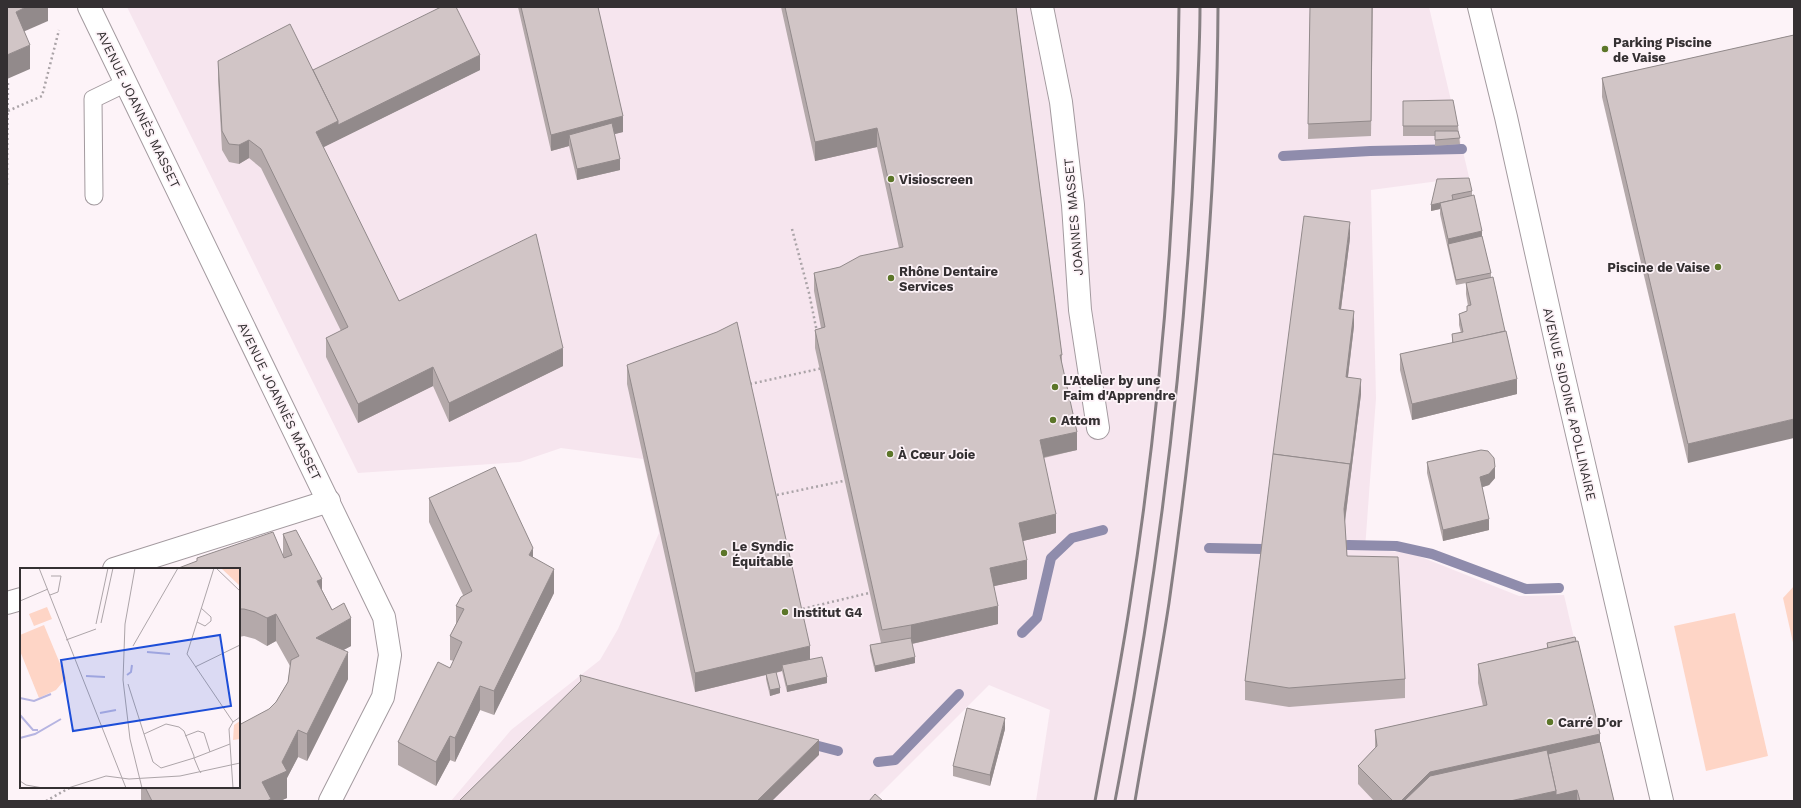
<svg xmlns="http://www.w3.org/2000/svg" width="1801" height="808" font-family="'Work Sans',sans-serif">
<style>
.built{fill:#f6e5ee}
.garden{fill:#fed5c6}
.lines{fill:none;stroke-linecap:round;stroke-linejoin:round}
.stream{stroke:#8f8cac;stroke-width:10}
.service-casing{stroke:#a39a9f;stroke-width:19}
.minor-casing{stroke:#a39a9f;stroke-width:24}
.secondary-casing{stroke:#a39a9f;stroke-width:24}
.path{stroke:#aaa3a7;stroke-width:2.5;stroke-dasharray:2 3;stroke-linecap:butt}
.service{stroke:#fff;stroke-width:17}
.minor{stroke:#fff;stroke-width:22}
.secondary{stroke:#fff;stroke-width:22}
.rail{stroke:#878083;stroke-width:3}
.wall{fill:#b4a9aa}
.shaded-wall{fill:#928a8b}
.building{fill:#d1c5c6;stroke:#928a8b}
.poi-dot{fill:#5c7629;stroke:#fdf3f8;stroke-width:1.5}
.labels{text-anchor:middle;stroke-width:3.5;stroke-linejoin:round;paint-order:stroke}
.poi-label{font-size:13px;font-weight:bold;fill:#343032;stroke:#fdf3f8;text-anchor:start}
.street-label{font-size:13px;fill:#343032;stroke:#fdf3f8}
.inset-river{fill:none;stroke:#b6b4e1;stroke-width:2}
.inset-road{fill:none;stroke:#ada5a9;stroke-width:1}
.view{fill:#1d4ed8;fill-opacity:0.15;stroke:#1d4ed8;stroke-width:2}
.inset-edge{fill:none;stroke:#343032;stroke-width:2}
</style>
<rect width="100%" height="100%" fill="#fdf3f8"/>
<polygon class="built" points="127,7 1429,7 1469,177 1371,190 1376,398 1365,549 1411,553 1519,596 1564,595 1612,801 1036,801 1050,710 989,685 873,801 451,801 511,730 600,660 618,629 659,533 643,459 561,448 520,462 358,473"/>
<g class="garden">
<polygon points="1794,586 1794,647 1783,598"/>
<polygon points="1735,613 1768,756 1706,771 1674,626"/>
</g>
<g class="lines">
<g class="stream">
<polyline points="1283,156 1370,151 1462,149"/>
<polyline points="1348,545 1396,546 1432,554 1526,589 1559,588"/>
<polyline points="1209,548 1263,549"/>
<polyline points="1022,633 1037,618 1051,558 1072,538 1103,530"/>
<polyline points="807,743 838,751"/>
<polyline points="878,762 895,760 959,694"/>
</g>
<g class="service-casing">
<polyline id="service" points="94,196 93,99 126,83"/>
</g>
<g class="minor-casing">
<g id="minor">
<polyline points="89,7 384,617 390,655 383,697 330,801"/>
<polyline points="1042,7 1061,102 1073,205 1080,310 1098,428"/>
<polyline points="114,569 329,501"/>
<polyline points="7,603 21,599"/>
</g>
</g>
<g class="secondary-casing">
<polyline id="secondary" points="1479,7 1506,117 1562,369 1662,801"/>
</g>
<g class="path">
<polyline points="8,111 42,96 59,30"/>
<polyline points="7,185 8,82"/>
<polyline points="792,229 809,293 817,332"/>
<polyline points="750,384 823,368"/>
<polyline points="772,496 848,480"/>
<polyline points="798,610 873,592"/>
<polyline points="46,801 71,787"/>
</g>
<use href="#service" class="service"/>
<use href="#minor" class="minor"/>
<use href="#secondary" class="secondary"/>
<g class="rail">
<path d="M1095,801C1107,735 1120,669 1130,603C1161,406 1177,206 1179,7"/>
<path d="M1115,801C1157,583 1185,362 1195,139C1197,95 1200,51 1200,7"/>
<path d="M1135,801C1146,735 1159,669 1169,603C1197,406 1217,206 1218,7"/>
</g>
</g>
<g class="wall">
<polygon points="518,7 598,7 623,132 614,134 620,170 577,180 569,146 551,151"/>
<polygon points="781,7 1016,7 1062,355 1062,365 1077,450 1044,458 1056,533 1023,541 1027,579 994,586 998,624 912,644 915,663 875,672 870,651 870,645 881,643 815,348 815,330 821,328 814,291 814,273 840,267 899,248 877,147 815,161"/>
<polygon points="1310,7 1373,7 1371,136 1308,139"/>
<polygon points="1794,35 1688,463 1602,97 1602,78"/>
<polygon points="218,61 313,70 480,70 323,147 399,301 563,366 449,422 433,386 358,423 326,357 326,338 341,331 261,168 249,158 239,164 229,162 222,150 218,80"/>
<polygon points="1403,101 1458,126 1460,144 1435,146 1435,136 1403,136"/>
<polygon points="1437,179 1472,191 1472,196 1491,273 1491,277 1517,394 1412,420 1400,370 1400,354 1452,343 1452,334 1461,333 1459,325 1459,314 1467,311 1467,306 1468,306 1466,294 1466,283 1456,285 1440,214 1440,209 1431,211"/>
<polygon points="1350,238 1341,309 1354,326 1348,377 1361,394 1345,522 1347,556 1405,679 1405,698 1289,707 1245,700 1245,681 1273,454"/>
<polygon points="627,365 810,659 827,683 787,692 782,671 776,673 780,693 770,696 766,679 766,675 695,692 627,384"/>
<polygon points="1427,462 1495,478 1489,485 1482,487 1489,530 1443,541 1427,473"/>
<polygon points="429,498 533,557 554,593 494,715 480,710 455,762 450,760 436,786 398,765 398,742 450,668 454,661 450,660 450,636 456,624 456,606 463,595 429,522"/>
<polygon points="283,534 322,590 351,646 343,650 348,679 307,761 298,757 287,778 287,798 280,801 141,801 141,787 239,787 269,709 276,702 288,682 290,666 276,641 267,646 255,639 244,636 239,637 239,569 197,561 197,558 283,555"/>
<polygon points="1547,643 1600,742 1614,801 1374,801 1358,784 1358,766 1375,748 1375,730 1483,706 1478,683 1478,664 1547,648"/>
<polygon points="1005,729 990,786 953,776 953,766"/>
</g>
<g class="shaded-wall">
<polygon points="26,7 48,7 48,21 16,35 16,12"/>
<polygon points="30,45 30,69 7,79 7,55"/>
<polygon points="480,55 480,70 316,151 316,132 338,121"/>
<polygon points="623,116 623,132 572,145 569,135 569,146 551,151 551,135"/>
<polygon points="877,128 877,147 815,161 815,142"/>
<polygon points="249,140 249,158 239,164 239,145"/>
<polygon points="620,159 620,170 577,180 577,169"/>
<polygon points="1453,200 1440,203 1440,209 1431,211 1431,205"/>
<polygon points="1350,222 1350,238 1339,324 1339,309"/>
<polygon points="1482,231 1482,241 1448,244 1448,239"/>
<polygon points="1354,311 1354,326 1346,392 1346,377"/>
<polygon points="563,348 563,366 449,422 449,403"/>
<polygon points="433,367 433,386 358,423 358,404"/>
<polygon points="1361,379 1361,394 1344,528 1344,509"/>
<polygon points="1517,379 1517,394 1412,420 1412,404"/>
<polygon points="1794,419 1794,438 1688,463 1688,444"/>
<polygon points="1077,432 1077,450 1040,458 1040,440"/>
<polygon points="1495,467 1495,478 1489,485 1480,488 1480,477"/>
<polygon points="1056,514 1056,533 1019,542 1019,523"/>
<polygon points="1489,519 1489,530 1443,541 1443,530"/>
<polygon points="533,548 533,571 529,555"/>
<polygon points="1027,560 1027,579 990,587 990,568"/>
<polygon points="554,569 554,593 494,715 494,691"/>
<polygon points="322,579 322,606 317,581"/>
<polygon points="998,606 998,624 911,644 911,625"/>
<polygon points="276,614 276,641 267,646 267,618"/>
<polygon points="351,618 351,646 316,665 316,638"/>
<polygon points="810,646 810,665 782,665 782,671 695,692 695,673"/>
<polygon points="348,652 348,679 307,761 307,734"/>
<polygon points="915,657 915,663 875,672 875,666"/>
<polygon points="827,677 827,683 787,692 787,686"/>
<polygon points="480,686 480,710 455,762 455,738"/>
<polygon points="780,688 780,693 770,696 770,690"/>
<polygon points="1005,718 1005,729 990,786 990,775"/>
<polygon points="298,730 298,757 287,778 287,798 280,801 262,801 262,782 282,762"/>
<polygon points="1600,734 1600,753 1420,801 1401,801 1430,772"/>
<polygon points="450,736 450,760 436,786 436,762"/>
<polygon points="819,740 819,755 772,801 757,801"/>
<polygon points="1577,790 1577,801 1510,801 1556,791"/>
</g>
<g class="building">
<polygon points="7,7 26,7 16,12 30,45 7,55"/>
<polygon points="441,7 456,7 480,55 338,125 338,121 313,70"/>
<polygon points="521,7 598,7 623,116 551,135"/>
<polygon points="785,7 1016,7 1062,355 1060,355 1077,432 1040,440 1056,514 1019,523 1027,560 990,568 998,606 911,625 882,630 815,330 825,327 814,273 840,267 860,256 903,247 877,128 815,142"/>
<polygon points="1310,7 1372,7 1371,121 1308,124"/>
<polygon points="290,24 338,121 316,132 399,301 536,234 563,348 449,403 433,367 358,404 326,338 348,327 261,149 249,140 239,145 229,144 222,131 218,61"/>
<polygon points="1794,35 1794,419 1688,444 1602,78"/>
<polygon points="1453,100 1458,126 1403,126 1403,101"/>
<polygon points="612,123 620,159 577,169 569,135"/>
<polygon points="1435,131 1458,131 1460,138 1435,140"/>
<polygon points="1469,178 1472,191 1452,195 1453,200 1431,205 1437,179"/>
<polygon points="1474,195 1482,231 1448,239 1440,203"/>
<polygon points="1304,216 1350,222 1339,309 1354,311 1346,377 1361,379 1350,468 1350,464 1273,454"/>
<polygon points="1482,236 1491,273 1456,280 1448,244"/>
<polygon points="1493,277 1505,331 1453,343 1452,334 1463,332 1459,314 1467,311 1467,306 1471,305 1466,283"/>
<polygon points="737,322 810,646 695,673 627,365 717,332"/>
<polygon points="1506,331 1517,379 1412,404 1400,354"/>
<polygon points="1481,450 1488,451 1494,458 1495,467 1489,474 1480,477 1489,519 1443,530 1427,462"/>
<polygon points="1273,454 1350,464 1344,509 1347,556 1398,557 1405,679 1289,688 1245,681"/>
<polygon points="495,467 533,548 529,555 554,569 494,691 480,686 455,738 450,736 436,762 398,742 438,662 450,668 462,642 450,636 464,609 456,606 461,597 472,591 429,498"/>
<polygon points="296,530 322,579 317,581 332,610 344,603 351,618 316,638 348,652 307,734 298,730 282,762 287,771 262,782 271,799 267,801 152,801 145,787 239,787 239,725 269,709 276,702 288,682 291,660 299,656 276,614 267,618 255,612 244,609 239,609 239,569 176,569 197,561 197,558 273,532 284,558 292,555 283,534"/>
<polygon points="1575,637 1576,641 1548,648 1547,643"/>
<polygon points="911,638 915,657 875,666 870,645"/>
<polygon points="1578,641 1600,734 1430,772 1401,801 1393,801 1358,766 1377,746 1375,730 1487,705 1478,664"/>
<polygon points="822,657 827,677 787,686 782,665"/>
<polygon points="776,672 780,688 770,690 766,674"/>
<polygon points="580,675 819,740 757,801 459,801 581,681"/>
<polygon points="967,708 1005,718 990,775 953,766"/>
<polygon points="1600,742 1614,801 1580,801 1577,790 1556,795 1556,791 1548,754"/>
<polygon points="1547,750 1556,791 1510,801 1404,801 1430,776"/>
<polygon points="875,794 883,801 869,801"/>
</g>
<g class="poi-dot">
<circle cx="1605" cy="49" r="4"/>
<circle cx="891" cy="179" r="4"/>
<circle cx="1718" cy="267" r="4"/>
<circle cx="891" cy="278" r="4"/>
<circle cx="1055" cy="387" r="4"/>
<circle cx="1053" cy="420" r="4"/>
<circle cx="890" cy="454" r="4"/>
<circle cx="724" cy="553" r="4"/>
<circle cx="785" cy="612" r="4"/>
<circle cx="1550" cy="722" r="4"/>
</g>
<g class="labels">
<g class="poi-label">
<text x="1613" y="47">Parking Piscine<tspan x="1613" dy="15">de Vaise</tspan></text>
<text x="899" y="184">Visioscreen</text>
<text x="1710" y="272" text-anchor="end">Piscine de Vaise</text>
<text x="899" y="276">Rhône Dentaire<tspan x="899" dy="15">Services</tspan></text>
<text x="1063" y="385">L'Atelier by une<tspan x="1063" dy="15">Faim d'Apprendre</tspan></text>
<text x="1061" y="425">Attom</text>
<text x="898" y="459">À Cœur Joie</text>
<text x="732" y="551">Le Syndic<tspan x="732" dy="15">Équitable</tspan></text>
<text x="793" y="617">Institut G4</text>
<text x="1558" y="727">Carré D'or</text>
</g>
<g class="street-label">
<text transform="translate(139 109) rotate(64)" y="5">AVENUE JOANNÈS MASSET</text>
<text transform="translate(1073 217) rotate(-95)" y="5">JOANNES MASSET</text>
<text transform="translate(280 401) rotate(64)" y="5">AVENUE JOANNÈS MASSET</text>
<text transform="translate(1570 404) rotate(77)" y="5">AVENUE SIDOINE APOLLINAIRE</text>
</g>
</g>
<g transform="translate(20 568)">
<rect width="220" height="220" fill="#fdf3f8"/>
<path d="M201,0H220V20L219,17ZM220,153V171L213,172L214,157Z" fill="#fed5c6"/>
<path d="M27,39L32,51L14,58L9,46ZM24,57L46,110L36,122L19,130L0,83V67Z" fill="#fed5c6"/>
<path class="inset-river" d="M127,84L150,86M107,107L111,104L112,97M66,108L85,109M0,130L14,133L31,126M80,145L96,142M0,147L13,162H18M0,170L15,166L41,151"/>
<path class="inset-road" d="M19,0L106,220M115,0L105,56L103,112L110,171L122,220M194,0L167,86L213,154M196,0L220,23M30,27L38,24L41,8H31M0,33L28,21M177,54L185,58L191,53V49L181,40M81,55L93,0M76,56L88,0M46,72L76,61M113,78L158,0M175,99L220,77M108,116L124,166M165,168L178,163L184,165L190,184M181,205L179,202L174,190V188L164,163L159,159L146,156L124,166L133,194L141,200L174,190L210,176M0,213L6,217L23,220M48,220L86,208L109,211L160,208L220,195M213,220L209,161L213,154L220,149"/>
<path class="view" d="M200,67L211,138L53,163L41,92Z"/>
<rect width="220" height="220" class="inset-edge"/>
</g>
<rect width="1801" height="808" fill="none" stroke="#343032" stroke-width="16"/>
</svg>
